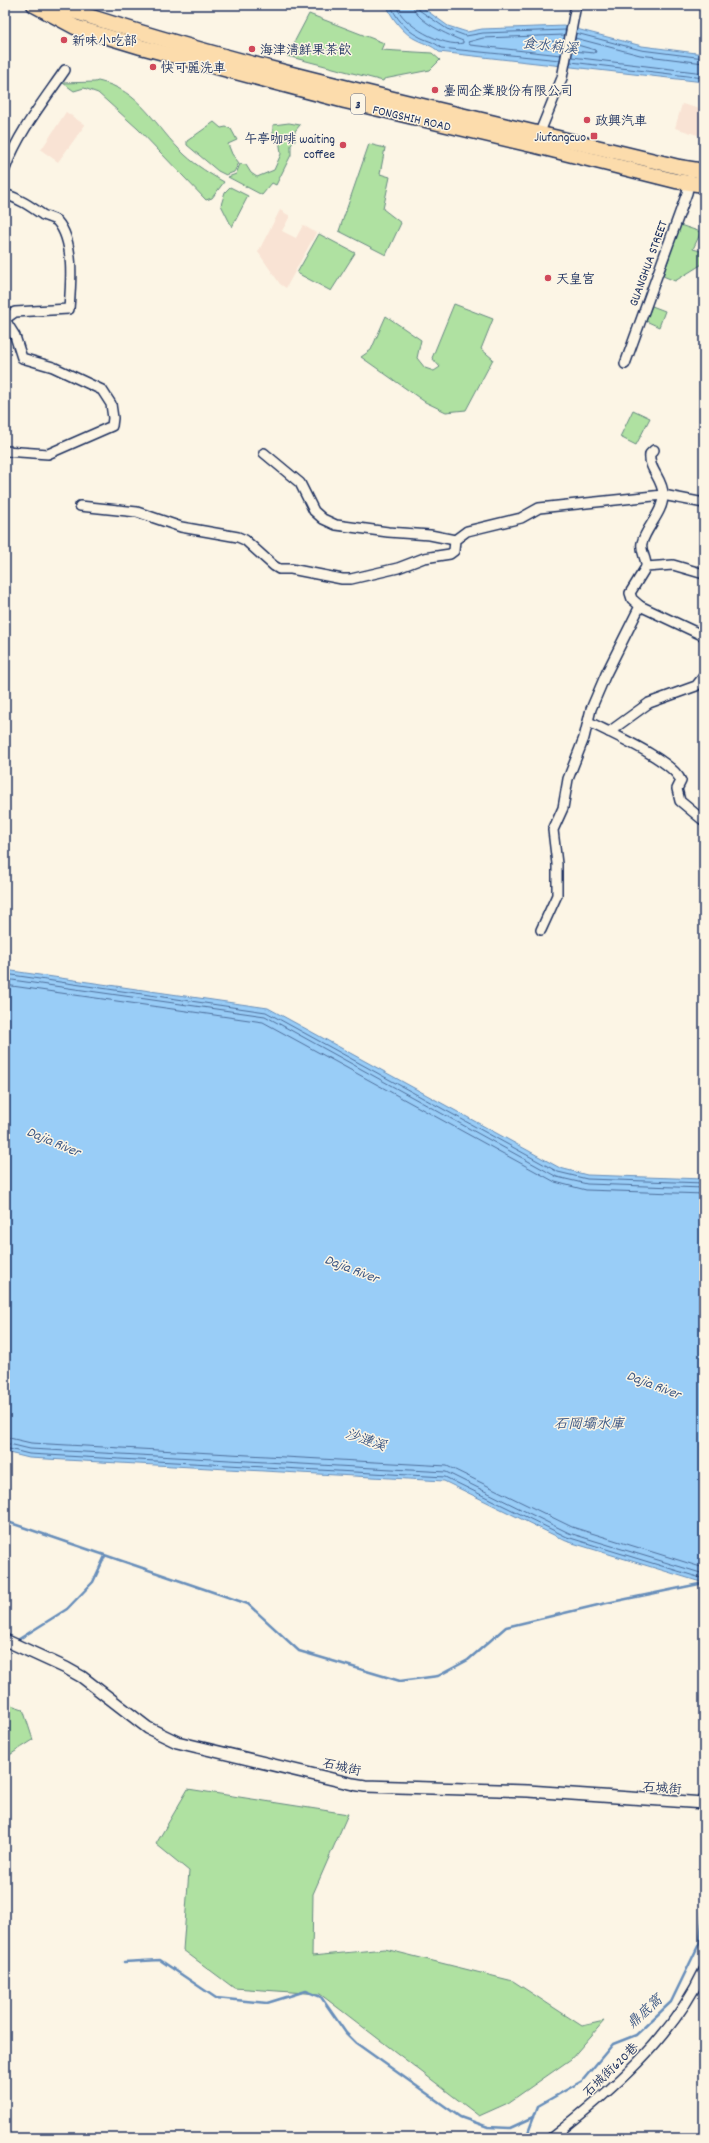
<svg xmlns="http://www.w3.org/2000/svg" width="709" height="2143" font-family="Dekko,'LXGW WenKai TC',sans-serif">
<style>
.built{fill:#f9e3d4}
.green{fill:#afe1a1;stroke:#658880}
.water{fill:#99cdf7;stroke:#678eba}
.lines{fill:none;stroke-linecap:round;stroke-linejoin:round}
.shore{stroke:#4d6e9b;stroke-width:1}
.stream{stroke:#678eba;stroke-width:2.5}
.minor-casing{stroke:#1b2f5e;stroke-width:12}
.tertiary-casing{stroke:#1b2f5e;stroke-width:14}
.primary-casing{stroke:#1b2f5e;stroke-width:17}
.minor{stroke:#fcf5e5;stroke-width:9}
.tertiary{stroke:#fcf5e5;stroke-width:11}
.primary{stroke:#fcdcac;stroke-width:14}
.poi-dot{fill:#d1495b;stroke:#fcf5e5;stroke-width:1.5}
.labels{text-anchor:middle;stroke-width:3;stroke-linejoin:round;paint-order:stroke}
.shield{fill:#fcf5e5;stroke:#5e6a86;stroke-width:1}
.shield-label{font-size:12px;font-weight:bold;fill:#1b2f5e}
.poi-label{font-size:13px;fill:#1b2f5e;stroke:#fcf5e5;text-anchor:start}
.street-label{font-size:13px;fill:#1b2f5e;stroke:#fcf5e5}
.water-label{font-size:14px;font-style:italic;fill:#3a5684;stroke:#fcf5e5}
</style>
<rect width="100%" height="100%" fill="#fcf5e5"/>
<filter id="ink" filterUnits="userSpaceOnUse"><feTurbulence type="fractalNoise" baseFrequency=".025" numOctaves="2"/><feDisplacementMap in="SourceGraphic" scale="8" xChannelSelector="R" yChannelSelector="G"/><feConvolveMatrix kernelMatrix="1 2 1 2 8 2 1 2 1" color-interpolation-filters="sRGB"/></filter>
<g filter="url(#ink)">
<g class="built">
<polygon points="682,104 704,110 704,137 675,128"/>
<polygon points="66,112 85,125 58,162 41,150"/>
<polygon points="280,210 290,216 282,231 296,238 303,225 316,233 286,288 280,284 258,252"/>
</g>
<g class="green">
<polygon points="309,14 384,43 381,50 432,53 440,60 430,70 384,79 383,81 287,56"/>
<path d="M98,81C141,90 155,127 185,155C197,166 210,174 224,182L212,198L206,200L138,129L98,93L84,88L74,91L63,83L95,82Z"/>
<polygon points="214,122 221,128 226,127 231,129 237,140 228,144 232,154 239,163 234,172 226,175 218,171 187,145 187,141"/>
<polygon points="289,123 300,125 295,131 295,141 291,145 291,155 276,185 272,183 262,195 228,177 236,174 240,164 246,165 251,173 257,177 274,170 281,154 279,138 273,136 273,125"/>
<polygon points="369,144 385,148 380,174 390,177 383,209 401,223 386,255 339,231"/>
<polygon points="230,187 248,196 232,227 221,205 225,192"/>
<polygon points="680,225 701,232 693,249 704,252 704,263 675,281 663,276"/>
<polygon points="319,234 355,253 331,291 297,273"/>
<polygon points="454,304 493,319 481,349 493,359 466,410 446,412 425,402 361,357 371,350 386,316 421,340 417,358 425,368 434,371 440,367 432,358"/>
<polygon points="652,306 665,311 659,327 646,321"/>
<polygon points="633,410 650,418 636,445 620,437"/>
<polygon points="5,1703 23,1709 33,1740 5,1758"/>
<polygon points="188,1789 348,1814 313,1894 312,1956 385,1949 513,1981 582,2026 604,2021 571,2059 508,2103 479,2116 320,1994 234,1988 183,1950 189,1871 156,1844"/>
</g>
<g class="water">
<path d="M387,5H419L448,26L467,32L482,29L565,26L642,46L704,54V82L439,52C432,45 425,44 417,40C405,35 390,17 387,5Z"/>
<polygon points="5,970 268,1008 560,1168 587,1175 704,1179 704,1583 566,1541 444,1481 29,1458 5,1452"/>
</g>
<g class="lines">
<g class="shore">
<path d="M391,5C394,16 407,31 418,36C426,41 434,41 441,48L560,60"/>
<path d="M396,5C401,25 445,48 463,43V41C450,36 413,20 413,5"/>
<polyline points="418,5 419,10 447,29 466,36 483,33 566,30"/>
<polyline points="576,33 641,50 704,58"/>
<polyline points="575,38 640,55 704,63"/>
<polyline points="562,50 532,46 531,44 533,42 563,41"/>
<polyline points="573,51 594,53 596,52 595,50 574,44"/>
<polyline points="561,55 470,45 468,42 483,38 565,35"/>
<polyline points="572,57 704,73"/>
<polyline points="571,62 704,78"/>
<polyline points="5,974 266,1012 558,1172 587,1179 704,1183"/>
<polyline points="5,979 265,1016 557,1177 587,1184 704,1188"/>
<polyline points="5,985 263,1022 555,1182 586,1190 704,1194"/>
<polyline points="5,1437 31,1443 447,1466 572,1527 704,1568"/>
<polyline points="5,1443 30,1449 446,1472 569,1533 704,1574"/>
<polyline points="5,1448 29,1454 445,1477 567,1537 704,1579"/>
</g>
<g class="stream">
<polyline points="5,1521 248,1604 299,1651 400,1681 438,1676 468,1660 506,1627 602,1604 704,1583"/>
<polyline points="16,1641 67,1609 93,1582 105,1556"/>
<polyline points="124,1962 160,1960 216,1998 267,2003 306,1991 321,1997 346,2033 356,2043 460,2117 488,2127 510,2128 534,2117"/>
<polyline points="526,2138 538,2106 582,2081 613,2044 636,2035 671,2002 700,1942 704,1902"/>
</g>
<g class="minor-casing">
<g id="minor">
<polyline points="538,137 562,78 576,5"/>
<path d="M5,169C18,133 43,102 65,70"/>
<path d="M5,194C20,199 30,206 43,215C47,217 53,218 57,221C75,241 71,284 69,309L15,312L5,319"/>
<polyline points="5,320 15,336 22,358 53,367 102,390 111,404 113,418 112,426 48,454 5,451"/>
<polyline points="625,364 687,193 690,179"/>
<polyline points="264,453 300,483 314,511 323,519 336,525 388,532 430,535 455,540"/>
<polyline points="80,506 137,512 181,527 238,537 245,540 274,566 279,569 291,569 342,579 351,579 398,568 424,558 450,554 454,551 455,540 467,531 521,518 539,508 663,495 704,503"/>
<polyline points="646,567 673,565 704,574"/>
<polyline points="640,606 704,636"/>
<path d="M589,722C610,733 673,760 681,781L677,789L680,801L704,821"/>
<polyline points="609,732 649,703 696,686 704,676"/>
<path d="M541,930L557,895V864L553,830L563,808L568,779L584,738L591,709L606,674L640,606L632,599L630,593L646,567C647,559 640,551 642,543C646,527 664,512 663,494C663,479 648,469 650,454L654,450"/>
<path d="M551,2138C610,2092 672,2039 704,1970"/>
</g>
</g>
<g class="tertiary-casing">
<polyline id="tertiary" points="5,1640 66,1668 82,1677 148,1728 177,1742 353,1784 365,1786 528,1791 704,1803"/>
</g>
<g class="primary-casing">
<g id="primary">
<polyline points="34,5 75,27 141,47 345,101 536,146 676,181 704,185"/>
<path d="M62,5L73,11C271,76 477,117 679,167L704,171"/>
</g>
</g>
<use href="#minor" class="minor"/>
<use href="#tertiary" class="tertiary"/>
<use href="#primary" class="primary"/>
</g>
</g>
<g class="poi-dot">
<circle cx="64" cy="40" r="4"/>
<circle cx="252" cy="49" r="4"/>
<circle cx="153" cy="67" r="4"/>
<circle cx="435" cy="90" r="4"/>
<circle cx="587" cy="120" r="4"/>
<rect x="590" y="132" width="8" height="8" rx="2"/>
<circle cx="343" cy="145" r="4"/>
<circle cx="548" cy="278" r="4"/>
</g>
<g class="labels">
<rect class="shield" x="351" y="94" width="14" height="20" rx="3"/>
<g class="shield-label">
<text x="358" y="108">3</text>
</g>
<g class="poi-label">
<text x="72" y="45">新味小吃部</text>
<text x="260" y="54">海津清鮮果茶飲</text>
<text x="161" y="72">快可麗洗車</text>
<text x="443" y="95">臺岡企業股份有限公司</text>
<text x="595" y="125">政興汽車</text>
<text x="586" y="141" text-anchor="end">Jiufangcuo</text>
<text x="335" y="143" text-anchor="end">午亭咖啡 waiting<tspan x="335" dy="15">coffee</tspan></text>
<text x="556" y="283">天皇宮</text>
</g>
<g class="street-label">
<text transform="translate(412 117) rotate(13)" y="5">FONGSHIH ROAD</text>
<text transform="translate(647 263) rotate(-70)" y="5">GUANGHUA STREET</text>
<text transform="translate(342 1766) rotate(13)" y="5">石城街</text>
<text transform="translate(662 1787) rotate(4)" y="5">石城街</text>
<text transform="translate(610 2069) rotate(-44)" y="5">石城街620巷</text>
</g>
<g class="water-label">
<text transform="translate(550 45) rotate(6)" y="5">食水嵙溪</text>
<text transform="translate(54 1141) rotate(23)" y="5">Dajia River</text>
<text transform="translate(352 1268) rotate(21)" y="5">Dajia River</text>
<text transform="translate(654 1384) rotate(21)" y="5">Dajia River</text>
<text x="589" y="1428">石岡壩水庫</text>
<text transform="translate(366 1439) rotate(19)" y="5">沙漣溪</text>
<text transform="translate(644 2011) rotate(-42)" y="5">鼎底窩</text>
</g>
</g>
<rect width="709" height="2143" fill="none" stroke="#fcf5e5" stroke-width="20"/>
<rect x="10" y="10" width="689" height="2123" fill="none" stroke="#1b2f5e" stroke-width="1.5" filter="url(#ink)"/>
</svg>
